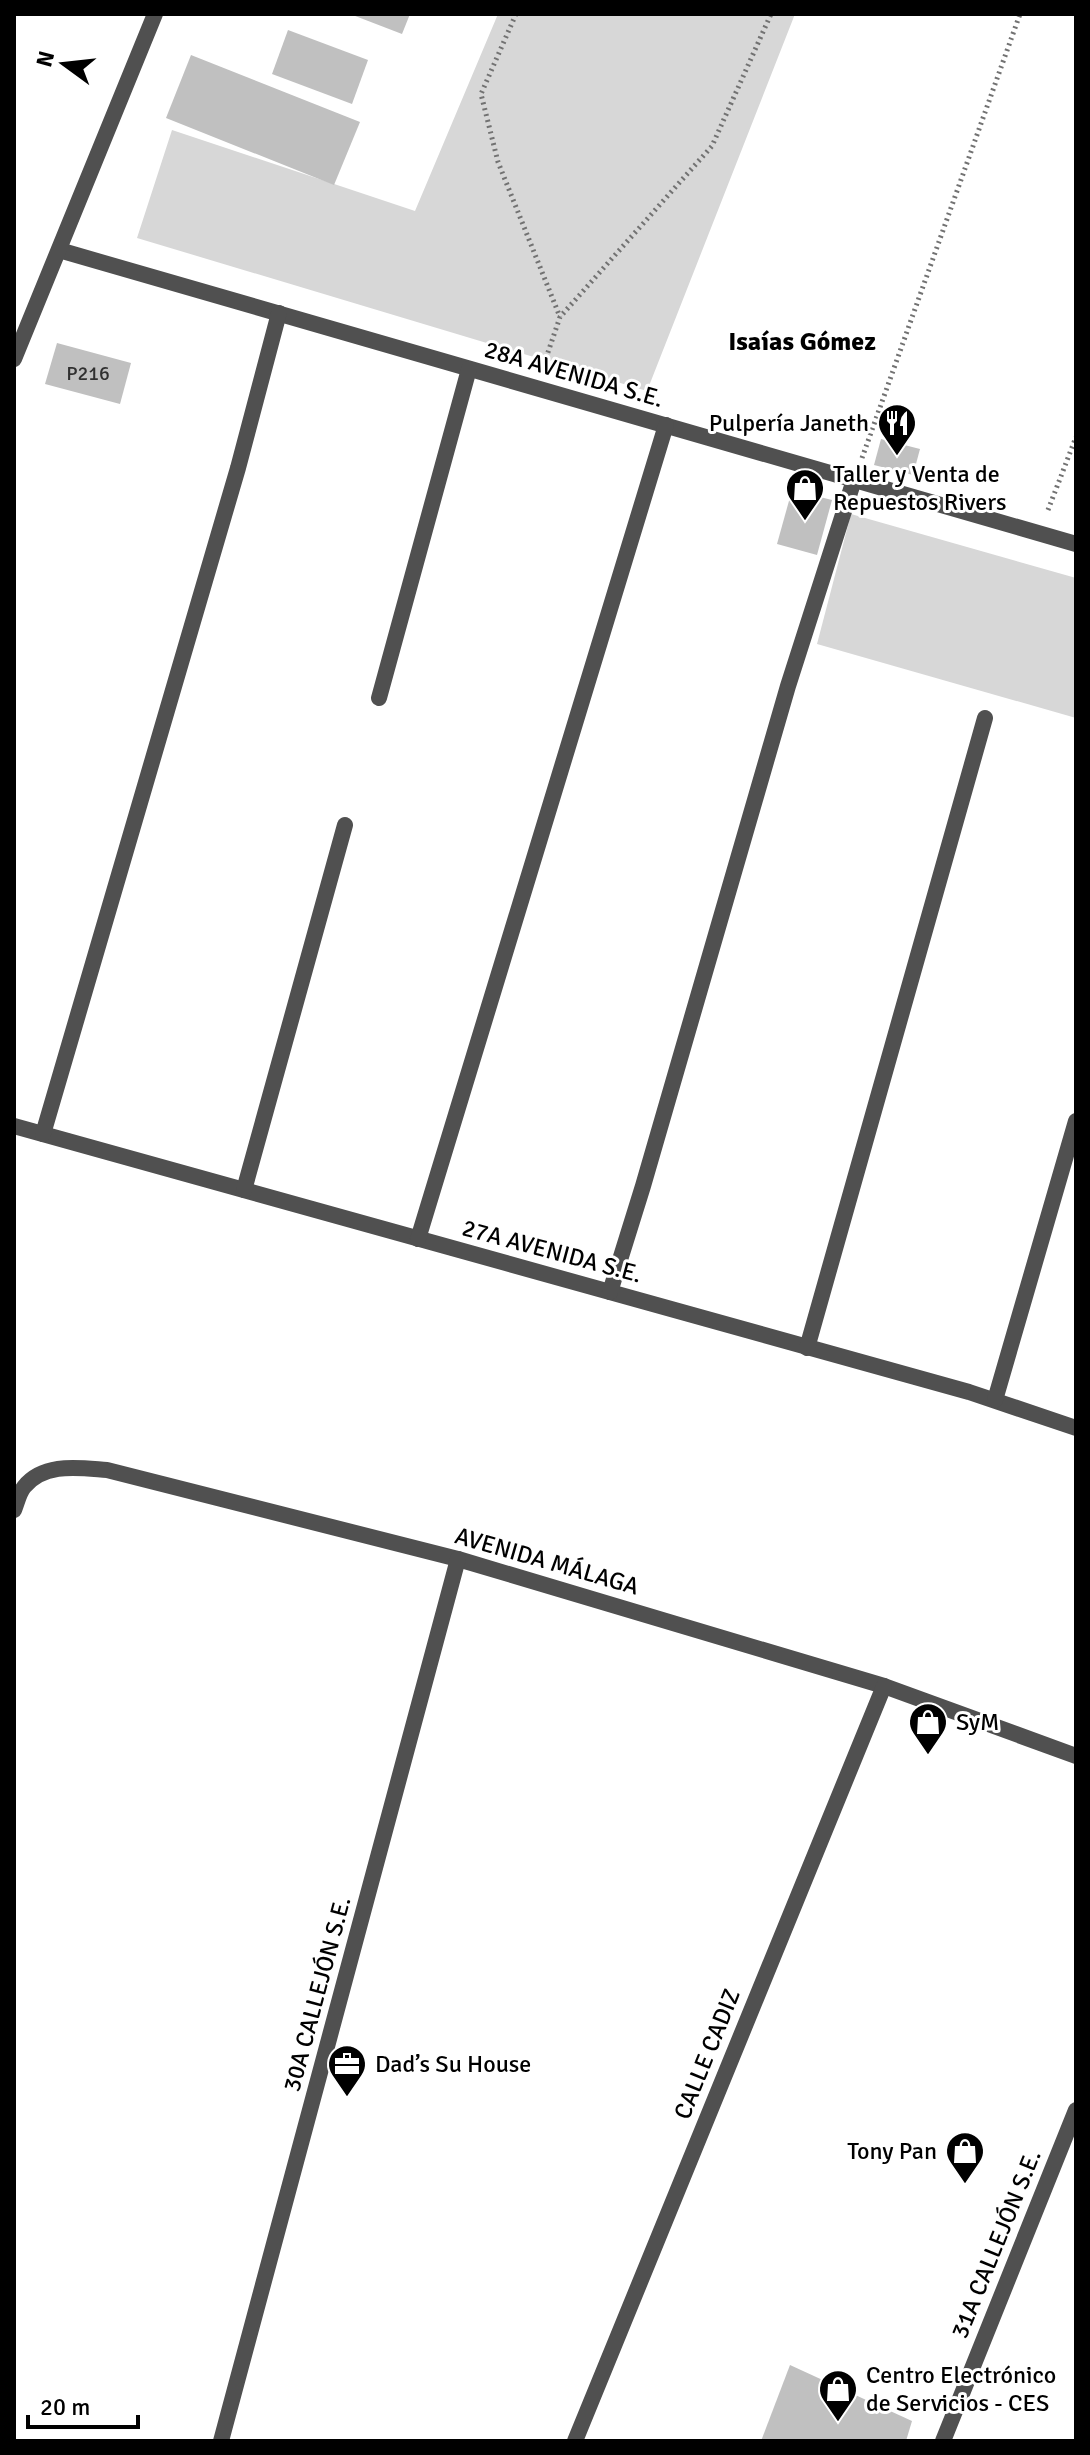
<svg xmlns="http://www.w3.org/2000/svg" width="1090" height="2455" font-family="Signika,sans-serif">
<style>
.green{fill:#d7d7d7}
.building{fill:#c0c0c0}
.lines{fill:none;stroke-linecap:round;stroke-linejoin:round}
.path{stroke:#727272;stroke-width:5;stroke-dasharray:2 4;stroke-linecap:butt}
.minor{stroke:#505050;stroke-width:16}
.labels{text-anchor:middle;stroke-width:6;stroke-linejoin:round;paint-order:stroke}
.number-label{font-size:20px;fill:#303030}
.street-label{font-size:24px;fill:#000;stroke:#fff}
.poi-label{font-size:24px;fill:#000;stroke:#fff;text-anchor:start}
.neighbourhood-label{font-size:26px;font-weight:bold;fill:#000;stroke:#fff}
</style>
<rect width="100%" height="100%" fill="#fff"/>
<g class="green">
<polygon points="498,14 795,14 647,391 137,238 172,130 415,211"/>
<polygon points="851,514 1076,578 1076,718 817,644"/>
</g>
<g class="building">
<polygon points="350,14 410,14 402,34"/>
<polygon points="288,30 368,60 352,104 272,74"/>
<polygon points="191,55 360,122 334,185 166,118"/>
<polygon points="57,343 131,363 120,404 45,384"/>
<polygon points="881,439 920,449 913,475 874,465"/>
<polygon points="792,490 832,500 817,555 777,544"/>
<polygon points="790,2365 912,2421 906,2441 761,2441"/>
</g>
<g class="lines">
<g class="path">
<polyline points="516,14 481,94 498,162 560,317"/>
<polyline points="544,364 560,317 712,146 771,14"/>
<polyline points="862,458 1020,14"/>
<polyline points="1048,510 1076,437"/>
</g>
<g class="minor">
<polyline points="59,250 1076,544"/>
<polyline points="14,359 155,14"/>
<polyline points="379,698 469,369"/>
<polyline points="14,1126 969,1392 1076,1428"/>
<polyline points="43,1134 238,468 279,313"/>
<polyline points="244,1190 345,825"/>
<polyline points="418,1239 666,425"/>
<polyline points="610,1292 643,1186 788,686 854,480"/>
<polyline points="807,1348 985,718"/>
<polyline points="995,1400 1076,1121"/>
<path d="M14,1510C17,1503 19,1493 24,1487C44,1462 79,1468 107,1470L458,1559L884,1686L1076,1756"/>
<polyline points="221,2441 458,1559"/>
<polyline points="575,2441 884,1686"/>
<polyline points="943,2441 1076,2110"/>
</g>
</g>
<defs>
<g id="restaurant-pin" transform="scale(2)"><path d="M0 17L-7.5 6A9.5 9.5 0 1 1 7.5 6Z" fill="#000" stroke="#fff"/><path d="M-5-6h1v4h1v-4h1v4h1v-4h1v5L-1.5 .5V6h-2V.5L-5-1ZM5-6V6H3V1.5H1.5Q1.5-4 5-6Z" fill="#fff"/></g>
<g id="shop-pin" transform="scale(2)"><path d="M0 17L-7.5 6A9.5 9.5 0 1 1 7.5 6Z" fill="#000" stroke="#fff"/><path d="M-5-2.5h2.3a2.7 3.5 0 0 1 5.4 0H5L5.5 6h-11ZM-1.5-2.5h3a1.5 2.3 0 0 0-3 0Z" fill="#fff"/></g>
<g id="office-pin" transform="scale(2)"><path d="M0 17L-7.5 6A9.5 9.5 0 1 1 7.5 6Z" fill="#000" stroke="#fff"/><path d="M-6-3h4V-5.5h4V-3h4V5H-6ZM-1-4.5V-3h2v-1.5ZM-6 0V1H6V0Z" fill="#fff"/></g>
</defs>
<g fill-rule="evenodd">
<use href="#restaurant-pin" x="897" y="423"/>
<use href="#shop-pin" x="805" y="488"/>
<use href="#shop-pin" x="928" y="1722"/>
<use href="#office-pin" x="347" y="2064"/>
<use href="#shop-pin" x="965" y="2151"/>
<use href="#shop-pin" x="838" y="2389"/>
</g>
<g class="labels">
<g class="number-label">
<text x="88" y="380">P216</text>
</g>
<g class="street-label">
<text transform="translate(574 374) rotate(16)" y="8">28A AVENIDA S.E.</text>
<text transform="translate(552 1251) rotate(15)" y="8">27A AVENIDA S.E.</text>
<text transform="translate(547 1561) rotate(16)" y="8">AVENIDA MÁLAGA</text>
<text transform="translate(317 1994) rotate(-75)" y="8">30A CALLEJÓN S.E.</text>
<text transform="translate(707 2054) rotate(-68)" y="8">CALLE CADIZ</text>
<text transform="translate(996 2244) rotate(-68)" y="8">31A CALLEJÓN S.E.</text>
</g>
<g class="poi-label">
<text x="869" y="431" text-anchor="end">Pulpería Janeth</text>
<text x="833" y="482">Taller y Venta de<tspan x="833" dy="28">Repuestos Rivers</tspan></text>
<text x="956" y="1730">SyM</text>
<text x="375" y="2072">Dad’s Su House</text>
<text x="937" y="2159" text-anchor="end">Tony Pan</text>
<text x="866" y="2383">Centro Electrónico<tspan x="866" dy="28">de Servicios - CES</tspan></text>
</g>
<g class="neighbourhood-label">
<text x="802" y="350">Isaías Gómez</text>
</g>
</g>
<rect width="1090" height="2455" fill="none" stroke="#000000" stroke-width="32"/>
<g transform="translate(64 64) rotate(285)" stroke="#ffffff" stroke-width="6" paint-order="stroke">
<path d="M0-6L14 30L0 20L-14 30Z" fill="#000000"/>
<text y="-12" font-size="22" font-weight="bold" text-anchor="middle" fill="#000000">N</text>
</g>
<path d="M28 2415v12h110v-12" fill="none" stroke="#000000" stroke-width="4"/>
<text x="40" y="2415" font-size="24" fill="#000000" stroke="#ffffff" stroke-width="6" paint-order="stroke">20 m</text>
</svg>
